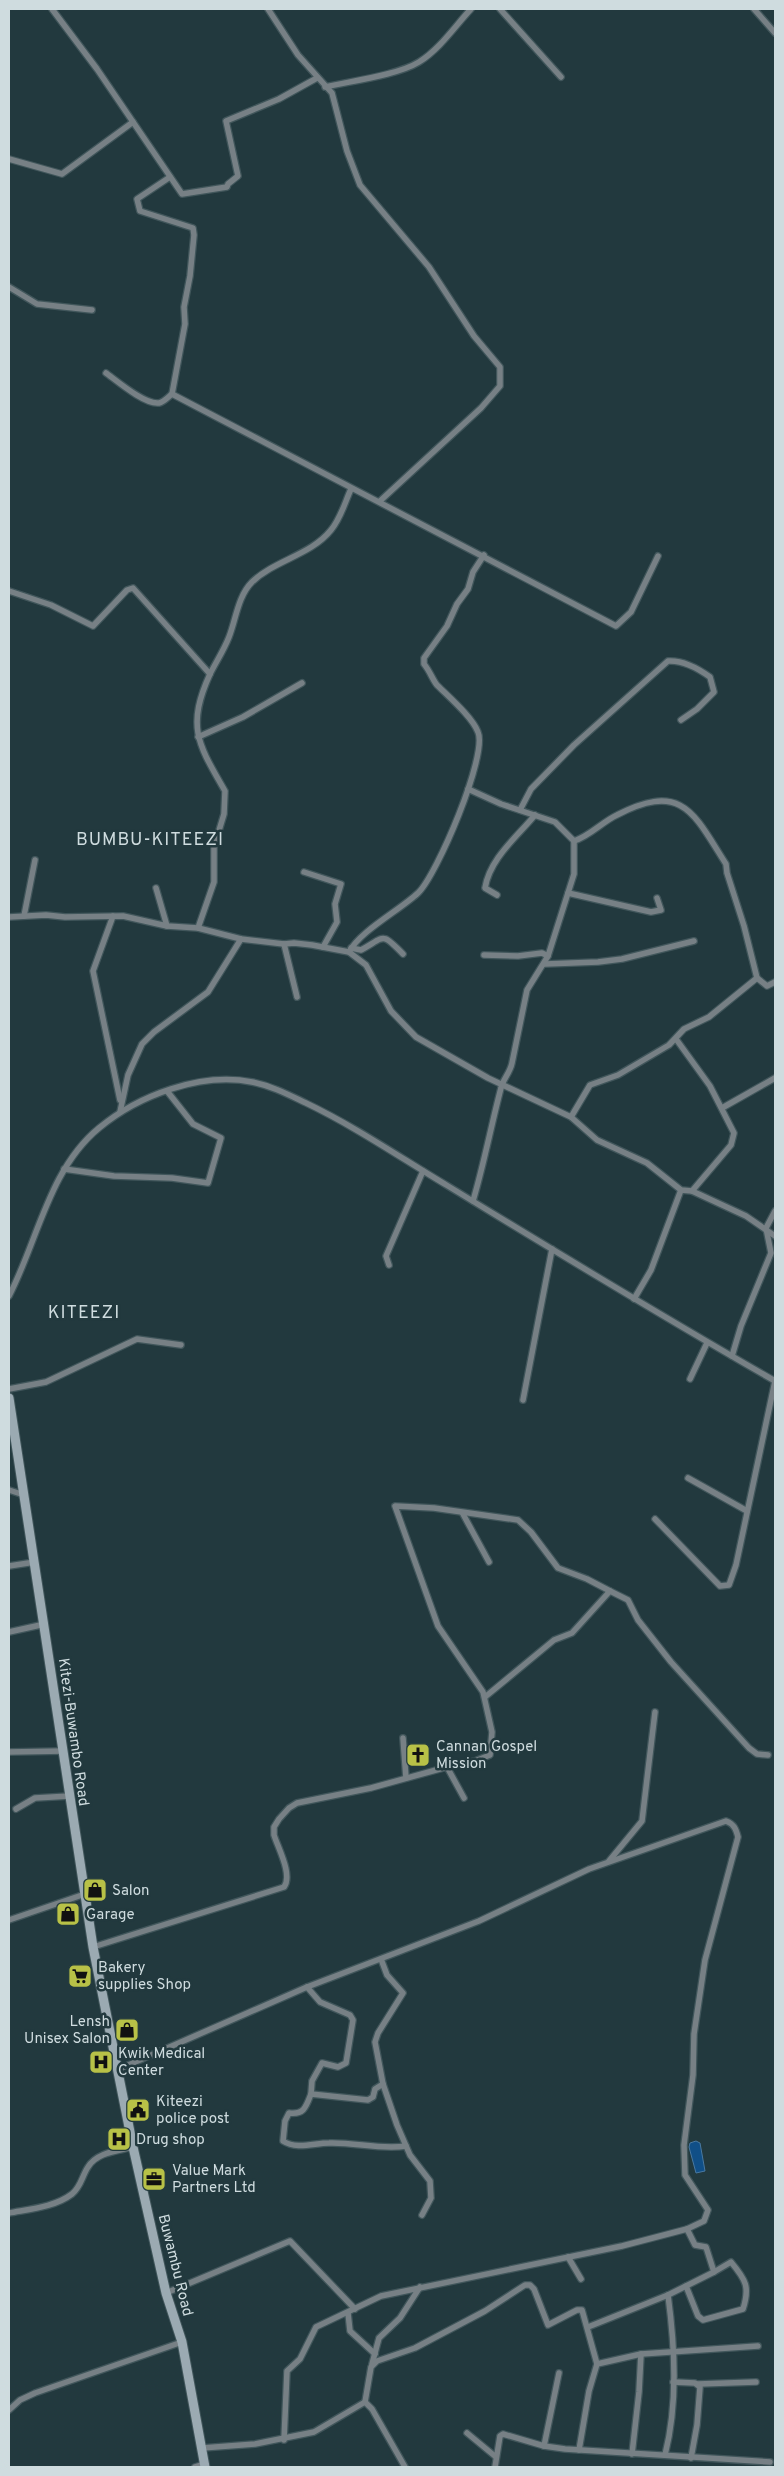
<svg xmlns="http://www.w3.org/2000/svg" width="784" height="2476" font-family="Overpass,sans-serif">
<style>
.water{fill:#104f87;stroke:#4979a1}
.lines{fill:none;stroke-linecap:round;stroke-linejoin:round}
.street-casing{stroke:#41565b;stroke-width:8}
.secondary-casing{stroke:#41565b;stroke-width:11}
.street{stroke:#778085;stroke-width:5.5}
.secondary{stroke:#9baab2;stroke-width:9}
.labels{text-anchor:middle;stroke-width:5;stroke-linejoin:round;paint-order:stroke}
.street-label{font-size:15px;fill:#cfdcdf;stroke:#22393e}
.poi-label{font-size:15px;fill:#cfdcdf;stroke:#22393e;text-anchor:start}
.quarter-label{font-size:18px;letter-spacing:1px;fill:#cfdcdf;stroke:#22393e}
</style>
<rect width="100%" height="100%" fill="#22393e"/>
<polygon class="water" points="696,2141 700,2143 705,2171 696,2173 689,2147 690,2143"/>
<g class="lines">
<g class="street-casing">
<g id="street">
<polyline points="52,9 97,69 182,194 227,187 228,184 238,176 226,121 279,99 317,78"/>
<polyline points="268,9 298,55 332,93 347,151 360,185 429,267 474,336 500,367 500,386 481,408 380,501"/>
<polyline points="500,9 561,77"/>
<polyline points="754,9 775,33"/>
<path d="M325,87C351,81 398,75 419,62C440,49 455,26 471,9"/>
<polyline points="9,159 62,174 133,122"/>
<polyline points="170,177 137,199 140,211 193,228 194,235 190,276 184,307 185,324 172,394 616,626 631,612 658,556"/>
<polyline points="9,287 37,304 92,310"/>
<path d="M106,373C117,381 145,405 159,403C164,402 168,397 172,394"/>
<polyline points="9,591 51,605 93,626 127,590 133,588 210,674"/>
<polyline points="198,737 243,717 302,683"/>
<path d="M468,789L501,804L555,822L574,841C590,836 602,822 617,815C683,781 694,814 726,864L727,873L744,926L757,978L709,1017L684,1029L669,1045L618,1075L590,1085L571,1117"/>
<path d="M520,810L531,789L574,745L668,661C683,660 699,669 710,677L714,692L697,709L681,720"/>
<polyline points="304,872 341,884 335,904 337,922 323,947"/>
<polyline points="156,888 167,926"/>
<polyline points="568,893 651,912 661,910 657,898"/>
<path d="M497,895L485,888C490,858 517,837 535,815"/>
<polyline points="24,916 35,860"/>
<polyline points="113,916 93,971 120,1100"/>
<polyline points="9,917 46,915 65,917 123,916 167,926 198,928 241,939 284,944 294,943 312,945 349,952 366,965 391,1011 416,1037 488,1078 571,1117 597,1140 647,1163 681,1190 692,1191 746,1216 775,1236"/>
<path d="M198,928L214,882V847L224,814L225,791C198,744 186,727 210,674C216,662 224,650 229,637C236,619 238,596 252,582C275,560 311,555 331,530C341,518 345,502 351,489"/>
<polyline points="284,944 297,997"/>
<path d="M351,948L361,950C385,937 381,931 403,954"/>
<path d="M349,952C360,931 400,910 418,893C437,875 488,755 478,732C472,717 450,698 438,686C434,683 430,671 424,664V658L447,626L457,604L468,589L473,572L484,555"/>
<polyline points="548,956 574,874 574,841"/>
<polyline points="545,964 598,962 622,959 694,941"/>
<polyline points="757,978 767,986 775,982"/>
<polyline points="676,1039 710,1086 734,1133 731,1145 692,1191"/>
<polyline points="722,1108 775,1078"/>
<polyline points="120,1112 128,1075 142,1044 154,1032 208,992 241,939"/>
<polyline points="64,1169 114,1176 172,1178 208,1183 221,1138 193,1124 167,1091"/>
<path d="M473,1201C484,1164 491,1126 501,1088C503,1079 510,1073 512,1063L527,990L548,956L542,953L518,956L484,955"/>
<polyline points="389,1265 386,1256 423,1171"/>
<path d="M9,1296C38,1240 49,1169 99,1128C139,1095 201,1072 252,1082C272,1086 289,1095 306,1103C356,1127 401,1158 448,1186C556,1252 665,1318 775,1381"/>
<polyline points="634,1299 651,1270 681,1190"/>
<polyline points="732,1356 741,1326 771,1253 766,1228 775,1211"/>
<polyline points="690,1379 707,1343"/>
<polyline points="9,1389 46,1382 137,1339 181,1345"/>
<polyline points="523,1400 552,1249"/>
<polyline points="688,1478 747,1511"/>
<polyline points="9,1490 24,1495"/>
<polyline points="463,1514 489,1562"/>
<polyline points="655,1519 720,1586 729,1585 736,1565 775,1381"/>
<polyline points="9,1566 35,1562"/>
<polyline points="9,1632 45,1624"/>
<polyline points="485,1697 554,1640 572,1633 610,1591 628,1600 638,1620 671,1662 749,1748 757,1754 768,1755"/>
<polyline points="403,1738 406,1778"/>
<polyline points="9,1752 64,1751"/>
<polyline points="447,1767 464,1798"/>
<polyline points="16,1809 35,1798 70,1796"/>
<polyline points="609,1861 642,1821 655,1712"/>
<polyline points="9,1920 85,1894"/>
<path d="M93,1947L284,1887C293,1875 278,1848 274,1835V1827L279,1819L289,1808L297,1803L371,1788L447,1767L475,1761L490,1755L492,1732L483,1692L438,1626L395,1506L434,1508L518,1520L531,1532L558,1568L587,1579L610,1591"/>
<polyline points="381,1959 387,1975 403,1993 378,2033 375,2042 383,2084 397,2125 410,2155 430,2181 431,2198 422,2215"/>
<polyline points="307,1987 320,2002 350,2015 353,2020 346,2063 338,2067 322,2063 312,2081 311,2094"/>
<path d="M117,2070L307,1987L479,1921L589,1869L726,1821C734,1824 736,1829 738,1837L705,1960L694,2034L693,2075L684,2145L685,2175L708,2210L704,2221L687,2229L622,2246L381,2296L316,2327L300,2359L287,2371L284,2440"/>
<path d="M383,2084L375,2089L373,2097L368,2100L311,2094C306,2107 304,2115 289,2113L285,2121L283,2141C297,2150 314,2143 329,2143C355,2142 380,2150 406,2146"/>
<path d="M9,2213C30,2209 55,2207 72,2194C81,2187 82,2176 88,2167C97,2152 118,2151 133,2147"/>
<polyline points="568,2257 581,2279"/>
<path d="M686,2286L698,2316L703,2320L743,2309C750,2287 746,2280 731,2262L714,2272"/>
<polyline points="166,2293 290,2241 355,2309"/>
<polyline points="348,2313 350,2331 375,2354"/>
<polyline points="588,2327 668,2295 714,2272 706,2247 695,2245 687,2229"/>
<polyline points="372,2364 379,2338 400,2318 420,2287"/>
<polyline points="673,2382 695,2383 700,2387 697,2425 691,2458"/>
<polyline points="698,2384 756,2382"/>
<polyline points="365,2402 371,2367 377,2361 415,2348 485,2311 525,2285 530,2285 534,2289 548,2325 577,2310 582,2310 597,2364"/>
<polyline points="9,2410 20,2400 35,2393 182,2342"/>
<polyline points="467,2433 496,2457"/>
<polyline points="544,2446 559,2373"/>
<polyline points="202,2448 255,2444 314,2432 365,2402 372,2409 405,2467"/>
<polyline points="579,2450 589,2391 597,2364 641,2354 758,2346"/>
<polyline points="632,2454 639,2392 641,2354"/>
<path d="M665,2455C678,2403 675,2348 668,2295"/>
<polyline points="195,2467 205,2464"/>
<polyline points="495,2467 500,2436 503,2434 544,2446 565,2449 770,2462"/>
</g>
</g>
<g class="secondary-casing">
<polyline id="secondary" points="9,1398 93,1947 133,2147 166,2293 182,2342 205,2467"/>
</g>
<use href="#street" class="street"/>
<use href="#secondary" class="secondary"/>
</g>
<defs>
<g id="church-square" transform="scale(1.25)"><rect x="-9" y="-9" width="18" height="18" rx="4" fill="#b8c147" stroke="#22393e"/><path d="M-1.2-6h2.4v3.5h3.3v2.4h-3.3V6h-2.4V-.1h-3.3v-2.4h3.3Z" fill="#111"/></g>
<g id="shop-square" transform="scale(1.25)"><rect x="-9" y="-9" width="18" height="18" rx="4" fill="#b8c147" stroke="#22393e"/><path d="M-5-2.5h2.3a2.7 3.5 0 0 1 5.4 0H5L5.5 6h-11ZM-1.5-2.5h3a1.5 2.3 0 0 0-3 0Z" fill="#111"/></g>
<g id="supermarket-square" transform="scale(1.25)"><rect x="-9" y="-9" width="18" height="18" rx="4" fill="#b8c147" stroke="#22393e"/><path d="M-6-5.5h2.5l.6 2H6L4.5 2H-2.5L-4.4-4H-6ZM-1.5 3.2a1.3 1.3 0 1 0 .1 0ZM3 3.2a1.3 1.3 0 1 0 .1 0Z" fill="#111"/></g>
<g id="hospital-square" transform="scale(1.25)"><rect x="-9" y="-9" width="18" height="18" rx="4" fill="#b8c147" stroke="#22393e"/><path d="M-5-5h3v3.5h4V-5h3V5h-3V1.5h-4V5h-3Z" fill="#111"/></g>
<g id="civic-square" transform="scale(1.25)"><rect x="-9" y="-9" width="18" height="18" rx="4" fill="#b8c147" stroke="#22393e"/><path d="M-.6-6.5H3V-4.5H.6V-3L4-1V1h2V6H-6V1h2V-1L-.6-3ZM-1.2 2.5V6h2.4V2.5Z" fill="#111"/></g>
<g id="office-square" transform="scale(1.25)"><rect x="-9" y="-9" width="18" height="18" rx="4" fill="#b8c147" stroke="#22393e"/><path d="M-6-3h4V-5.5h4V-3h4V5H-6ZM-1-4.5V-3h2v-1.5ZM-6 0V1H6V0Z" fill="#111"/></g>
</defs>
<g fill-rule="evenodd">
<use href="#church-square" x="418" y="1755"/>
<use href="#shop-square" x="95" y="1890"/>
<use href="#shop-square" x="68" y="1914"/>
<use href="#supermarket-square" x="80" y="1976"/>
<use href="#shop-square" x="127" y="2030"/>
<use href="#hospital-square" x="101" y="2062"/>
<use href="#civic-square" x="138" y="2110"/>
<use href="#hospital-square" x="119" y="2139"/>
<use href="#office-square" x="154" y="2179"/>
</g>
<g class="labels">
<g class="street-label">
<text transform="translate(74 1732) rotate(82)" y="5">Kitezi-Buwambo Road</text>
<text transform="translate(176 2265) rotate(76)" y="5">Buwambu Road</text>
</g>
<g class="poi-label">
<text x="436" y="1751">Cannan Gospel<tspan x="436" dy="17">Mission</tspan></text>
<text x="112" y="1895">Salon</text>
<text x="86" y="1919">Garage</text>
<text x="98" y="1972">Bakery<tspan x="98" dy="17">supplies Shop</tspan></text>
<text x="110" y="2026" text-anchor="end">Lensh<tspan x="110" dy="17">Unisex Salon</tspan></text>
<text x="118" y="2058">Kwik Medical<tspan x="118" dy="17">Center</tspan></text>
<text x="156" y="2106">Kiteezi<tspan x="156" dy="17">police post</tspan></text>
<text x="136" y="2144">Drug shop</text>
<text x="172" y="2175">Value Mark<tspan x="172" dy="17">Partners Ltd</tspan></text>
</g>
<g class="quarter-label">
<text x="150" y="845">BUMBU-KITEEZI</text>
<text x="84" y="1318">KITEEZI</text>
</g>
</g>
<rect width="784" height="2476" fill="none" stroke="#cfdcdf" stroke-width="20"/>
</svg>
